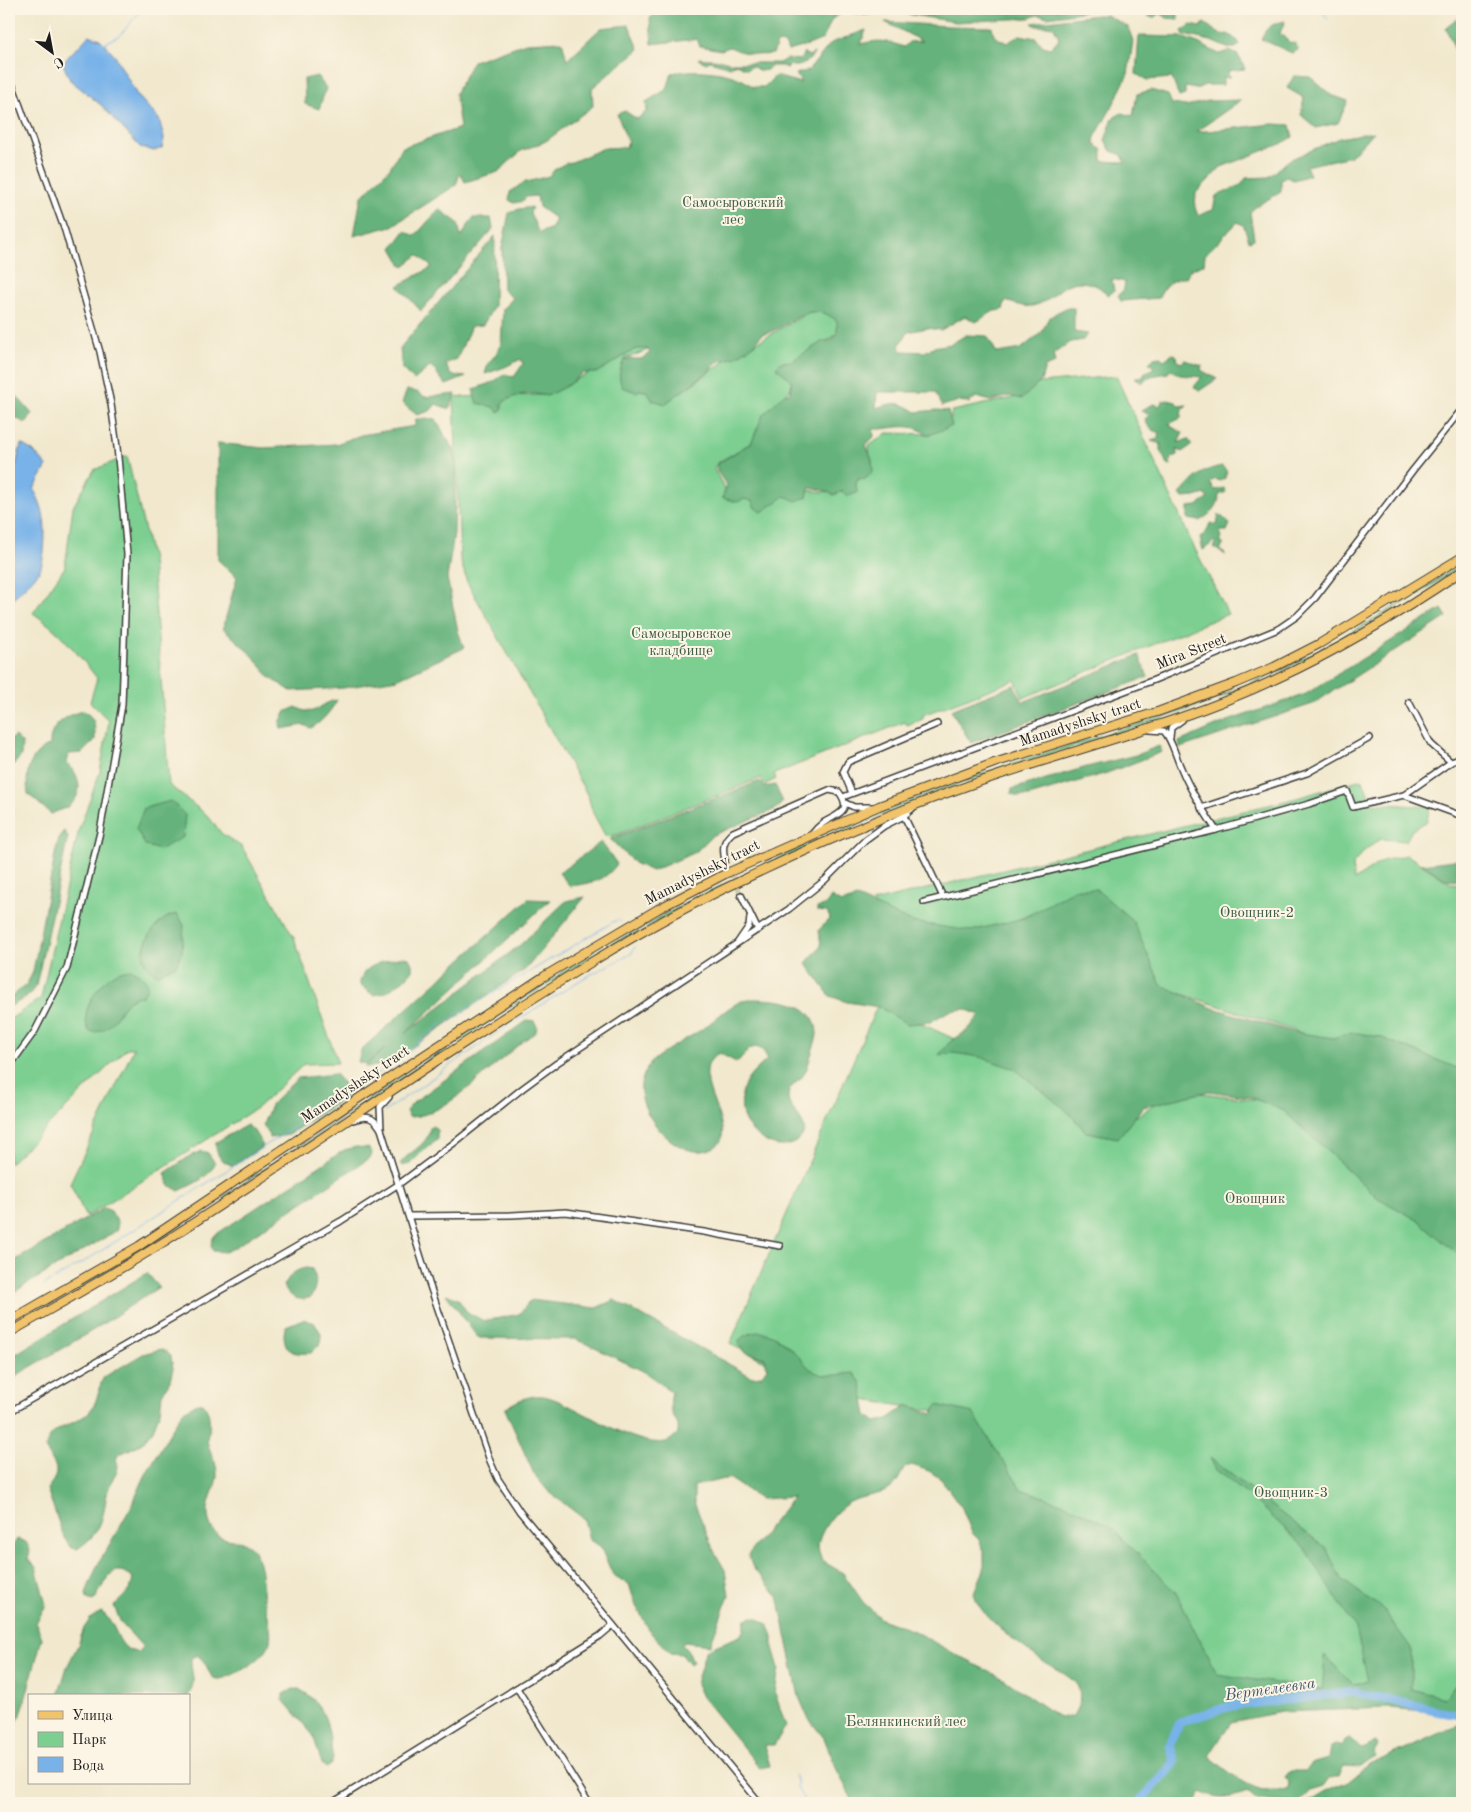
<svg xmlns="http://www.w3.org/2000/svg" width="1471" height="1812" font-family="'Old Standard TT',serif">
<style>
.green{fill:#7ccf91;stroke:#4c7656}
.forest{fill:#65b27b;stroke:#40674c;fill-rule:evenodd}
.water{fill:#78b2e9;stroke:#4a6782}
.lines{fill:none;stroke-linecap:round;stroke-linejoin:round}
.stream{stroke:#78b2e9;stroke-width:1}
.river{stroke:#78b2e9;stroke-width:9}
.street-tunnel{stroke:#d1c9b2;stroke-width:5;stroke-dasharray:5 2.5;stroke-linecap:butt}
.street-casing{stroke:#3c3b37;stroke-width:8}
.primary-casing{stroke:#3c3b37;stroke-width:10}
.street{stroke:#fff;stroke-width:5}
.primary{stroke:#f1c36a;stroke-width:8}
.labels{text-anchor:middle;stroke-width:4;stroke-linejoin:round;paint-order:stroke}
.park-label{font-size:15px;fill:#3e5b45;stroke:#fcf5e5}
.street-label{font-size:15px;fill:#1c1c1c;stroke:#fcf5e5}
.water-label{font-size:16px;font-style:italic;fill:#41586e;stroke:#fcf5e5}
</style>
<rect width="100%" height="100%" fill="#fcf5e5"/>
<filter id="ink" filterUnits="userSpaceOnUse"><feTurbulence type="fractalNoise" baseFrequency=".02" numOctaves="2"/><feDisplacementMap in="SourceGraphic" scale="10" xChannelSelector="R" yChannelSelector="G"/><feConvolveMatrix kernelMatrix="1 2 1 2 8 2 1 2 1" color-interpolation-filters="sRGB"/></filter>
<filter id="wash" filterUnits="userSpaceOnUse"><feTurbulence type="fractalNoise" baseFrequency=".0096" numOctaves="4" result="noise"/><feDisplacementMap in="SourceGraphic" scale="20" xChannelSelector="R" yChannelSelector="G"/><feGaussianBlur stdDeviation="1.12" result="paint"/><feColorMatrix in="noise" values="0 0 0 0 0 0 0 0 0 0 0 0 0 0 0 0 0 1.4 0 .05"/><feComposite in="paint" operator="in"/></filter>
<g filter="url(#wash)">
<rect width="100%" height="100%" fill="#f1e8cd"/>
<g class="green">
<polygon points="809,312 831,312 848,327 794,362 798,382 765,414 751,443 717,463 714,469 727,493 792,488 822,492 849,488 871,470 869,446 887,433 927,434 950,424 952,411 1013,398 1040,383 1116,376 1193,545 1228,614 1023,698 1015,680 923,715 923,719 907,725 905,722 774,774 776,779 764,785 761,778 616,835 606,837 593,813 588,796 467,582 460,558 454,397 547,395 644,344 653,348 625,359 667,402 725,361"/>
<path d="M127,456L152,560L169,785L208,816L222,834L242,847L294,938L338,1063L304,1064L258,1107L86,1217L70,1183L134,1048H127L9,1164V1020L41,998L79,829L100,772L109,721L90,702L97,678C78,654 59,630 33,613L65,567L73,507L94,470Z"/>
<path d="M1462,563V566C1394,610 1325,653 1250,685C1151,728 1046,752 945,789C878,815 815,844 750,875C719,890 688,905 657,921C612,944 570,970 527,997L139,1253L9,1330V1327C129,1259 244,1183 359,1106C439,1052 519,997 603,948C646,923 690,901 735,879C826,834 921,793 1018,761C1094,737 1172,716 1246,685C1323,652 1393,609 1462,563Z"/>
<polygon points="1362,779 1372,803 1431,807 1426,822 1412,830 1406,841 1380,839 1365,850 1353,864 1354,880 1382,861 1407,855 1450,883 1462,884 1462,1072 1323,1040 1161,987 1076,897 985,932 911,929 878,911 873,902 1297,798"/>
<polygon points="878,1004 1029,1073 1113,1132 1176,1090 1300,1105 1462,1252 1462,1690 1447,1705 1389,1692 1202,1683 1007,1489 964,1415 836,1396 730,1344"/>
</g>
<g class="forest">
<path d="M661,9H1100L1048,17L1037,15L1030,18L956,22L907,14L898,9L865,15L845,11L832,19L823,39L806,46L788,51L785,44L777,43L773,54C758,56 744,54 730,47L721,50L700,46L697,39L652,44L650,18Z"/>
<polygon points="1151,9 1191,9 1186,13 1178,12 1178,19 1167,18 1160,13 1153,18 1148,16"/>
<path d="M1096,15H1106L1128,27L1133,41L1128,74L1113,105L1095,137L1094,144L1102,150V161L1125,162L1122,155L1111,151L1105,140L1113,118L1122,113L1133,116L1137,94L1151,90L1168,95L1172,104L1186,106L1208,101L1241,100L1197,131H1207L1273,124L1290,125L1293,137L1281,144L1221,167L1196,193L1195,208L1198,215L1213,210L1216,196L1241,185L1246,178L1269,177L1289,160L1339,138L1373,132L1351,156L1306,166L1310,175L1294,180L1286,177L1281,180V192C1270,199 1259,203 1250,212L1254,239L1249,241L1244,226L1238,222L1205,255L1204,264L1191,269L1186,277C1173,279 1163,284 1159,298L1121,301L1118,296L1124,289L1125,282L1112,279L1114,291L1108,295C1101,288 1097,285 1088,283C1061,277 1055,302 1032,306C1025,308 1013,303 1005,301L1003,310L994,311L976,322L965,316L941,330L927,328L908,332L899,346L902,351L925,352L933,347L951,344L966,335L987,336L997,353L1021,349L1042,332L1048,319L1056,313L1066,308H1074V332L1088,334L1083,340L1071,342L1053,354L1055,363L1045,367L1041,381L1022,399L1009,396L991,401L976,397L969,403L959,401L942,406L935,392H877L876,408C894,402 900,401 916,412L937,410L948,411L952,426L929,435C924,433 920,429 915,428C901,424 887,430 873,429L874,437L866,445L872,460L873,472L864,480L859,478L856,483L857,493L847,496L842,491L834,495L824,490L809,488L807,497L796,501L785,496L762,512L755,508L752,501L744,499L737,502L722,498L727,486L717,471V464L751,443L763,415L784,394L790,393L792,381L776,367L781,362L792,361L823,341H829L837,335V321C808,296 790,329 762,334L754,345L735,357L717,362L709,371L665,404L652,400L648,392L640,390L636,392L622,387C618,376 619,369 625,359H641L650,353L648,349H636L596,373H583L568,385L547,396C530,392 517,393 502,403V410L498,412L494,407L477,403L474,395V389L493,382L505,374L514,377L523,364L521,359L505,367L485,374L488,364L496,354L501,344L503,309L513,298L503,290L502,248L509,213L519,209L532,207L530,213L539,233L552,228L556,219L539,207L537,196L525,197L524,201L514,203L509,200L510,192L523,183L549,176L555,169L566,163L572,162L604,148L626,147L628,142L617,114L625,111L637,119L647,111L646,102L667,89L672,73C695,68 736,71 753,87H764L775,76L801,83L796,74L809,70L831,43L866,30L861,44C879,39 887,41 904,47L909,42L922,41L885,22L948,26L992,27L994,36L1007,43L1020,35L1036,38L1043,46L1050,48L1059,39L1058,35L1053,26H1036L1032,23Z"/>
<polygon points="1462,15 1462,45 1455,50 1446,28"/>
<path d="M1285,21L1280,33L1289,42L1296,44L1298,50L1292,53L1261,39C1267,26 1272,24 1285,21Z"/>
<path d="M1204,23C1212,27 1218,37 1228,34L1238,41L1240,45L1235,48H1227L1211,41L1184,35L1182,31L1191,25L1201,27Z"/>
<polygon points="629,25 639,49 592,88 593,106 546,141 521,151 498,172 465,182 460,173 456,185 392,226 354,236 361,197 389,169 403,147 460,128 455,94 473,61 526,43 562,41 567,60 601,28"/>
<polygon points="1139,36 1181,37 1198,43 1219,54 1229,51 1238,55 1245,69 1228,71 1229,78 1223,77 1223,85 1205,85 1196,89 1185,87 1185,95 1179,97 1172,78 1147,80 1136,74"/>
<path d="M804,53L809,56L814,53C811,61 799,69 790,65L787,68L783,66H770L767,70L760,71L752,66L747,69L736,64L730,67L710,61L706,63L698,59L700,58C709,60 722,58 730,63H779L786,59L800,60Z"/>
<polygon points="317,76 326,88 319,109 305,104 304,79"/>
<polygon points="1294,76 1310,77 1331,95 1348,101 1338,123 1316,128 1301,115 1304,98 1287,88"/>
<polygon points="439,209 458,223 461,237 473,218 491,218 493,229 421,311 398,286 432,267 418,255 403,267 392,248 405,231 415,236"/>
<polygon points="495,236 494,306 483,325 471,326 457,359 445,364 451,375 466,377 446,385 431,366 414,380 402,369 400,348"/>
<polygon points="1173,354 1177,356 1176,360 1181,363 1185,360 1202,366 1201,370 1217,379 1199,391 1194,387 1202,377 1180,375 1171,369 1168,373 1151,376 1141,383 1135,377 1144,377 1144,373 1154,368 1149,363 1154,358 1160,357 1164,360"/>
<polygon points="9,387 32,414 26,423 9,415"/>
<polygon points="407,390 417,392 425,397 456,394 449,409 436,404 430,411 417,415 402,403"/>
<path d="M1168,400L1176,402L1178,406L1187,405L1182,409L1181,418L1169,424L1172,427L1183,433L1178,443L1188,439L1192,445L1182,452L1176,449L1178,455L1171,458L1170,466L1167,465L1161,450V444L1151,441L1158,439L1160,433C1151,430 1148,428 1145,419L1149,415L1141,410L1154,404L1160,406L1162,401Z"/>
<polygon points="416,419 436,419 445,436 454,449 456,464 454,533 447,578 458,631 464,648 397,679 343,688 291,691 269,677 254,657 223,628 237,577 218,560 218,443 263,448 336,444 361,435 415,426"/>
<path d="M1222,466L1227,471L1225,478L1220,481L1215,479L1210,483L1215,490L1224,488L1226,492L1219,495C1219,508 1210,514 1200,521L1188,519V507L1197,506L1208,499L1205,494L1195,497L1183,498L1180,494C1197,477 1198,471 1222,466Z"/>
<polygon points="1219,514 1230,524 1227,531 1220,531 1221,538 1219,542 1224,544 1220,550 1226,555 1214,548 1216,543 1215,541 1203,550 1200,538 1207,531 1210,523 1217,525"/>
<polygon points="1442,609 1447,617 1313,704 1180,748 1179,742 1225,722 1306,694"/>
<polygon points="1139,655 1148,677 971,743 951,710 1014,685 1023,702"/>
<path d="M337,700C331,711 322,722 311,728L304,725L281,729L280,723L285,712L296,707C317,719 317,703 337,700Z"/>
<path d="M82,711C96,716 95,727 95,740L82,753L69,754L67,763C79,774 85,792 70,805C65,809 57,811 51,814L28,794C25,772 29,755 50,745C49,726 65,716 82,711Z"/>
<polygon points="15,736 22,743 21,756 12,767 9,765 9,741"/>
<polygon points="1159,746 1162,752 1107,773 1029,796 1016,796 1011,793 1012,789 1087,767 1136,755"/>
<polygon points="760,781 764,787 775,785 783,802 776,809 713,835 696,852 652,871 634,863 610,839"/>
<polygon points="171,801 185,815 183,837 159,850 145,845 136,829 144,808"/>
<polygon points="64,831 68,837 36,986 27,997 9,1007 9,999 27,984 33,972 56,849 60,835"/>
<path d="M601,842L617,864C604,882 592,883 570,886L559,873Z"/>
<polygon points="1462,859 1462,880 1445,879 1422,864"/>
<polygon points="1075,889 1096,889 1133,921 1161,985 1213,1008 1293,1032 1333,1038 1352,1032 1380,1037 1462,1070 1462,1258 1419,1221 1378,1198 1284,1111 1250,1097 1209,1091 1143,1107 1118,1138 1086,1132 1067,1111 1015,1069 980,1057 953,1053 939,1055 950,1042 968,1030 980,1015 964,1009 949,1011 930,1022 907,1024 879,1007 847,1002 830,996 806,963 821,946 819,930 830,918 827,912 817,911 817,908 826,905 831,897 841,903 857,898 912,922 971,931 1024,918"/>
<polygon points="585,897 526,969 387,1065 364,1067 385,1049 366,1064 358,1062 361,1050 528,899 550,900 406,1033 520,945 566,901"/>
<path d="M177,914L184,925L182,952L176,965L158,974C126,963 153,917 177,914Z"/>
<path d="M403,957L409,958L412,964V971L404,980L385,993L373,995L360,985C359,965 388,960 403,957Z"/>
<path d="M131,969C144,977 152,980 143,996C115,996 121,1034 90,1032C76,1014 99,982 116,973C121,970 126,970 131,969Z"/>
<path d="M748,999C773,999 817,999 817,1034C817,1040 813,1047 812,1052C809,1060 808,1068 804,1074C799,1083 787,1086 788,1098C789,1112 817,1127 797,1141C777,1156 750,1135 743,1116C741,1109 741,1096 743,1089C747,1077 758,1068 767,1060C766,1051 757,1043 749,1050C744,1054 742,1059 736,1062L719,1053C683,1073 741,1130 716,1146C684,1168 637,1116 641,1085C642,1077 646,1070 650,1064C656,1055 690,1037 701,1030C717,1019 729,1004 748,999Z"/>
<path d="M528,1020L534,1021L537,1026L536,1032C502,1053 449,1118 409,1117L406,1111L414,1102Z"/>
<polygon points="335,1074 352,1093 288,1135 270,1138 263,1124 272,1103 298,1078"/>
<path d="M247,1125L254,1131L263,1146L233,1166C221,1161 215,1155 216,1142Z"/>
<path d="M432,1126L437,1129V1140L424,1150L410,1164L402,1166L400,1164C409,1151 428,1146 430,1128Z"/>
<path d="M356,1147L368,1148L372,1152L371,1157L232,1249L225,1252L213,1251C210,1244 211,1241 215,1235L344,1150Z"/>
<path d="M202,1151L208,1153L215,1163C209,1178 193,1184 179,1191L169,1185L165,1173L190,1156Z"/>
<polygon points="104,1208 111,1211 118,1223 116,1231 9,1295 9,1264"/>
<path d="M306,1268L312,1269C318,1280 316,1287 311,1297C299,1302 290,1298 284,1286C289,1276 294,1270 306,1268Z"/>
<polygon points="147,1273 159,1287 95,1329 17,1375 11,1386 9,1386 9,1358"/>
<path d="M446,1294L458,1299L467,1312L484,1321L519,1314L531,1300L596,1308L614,1300L752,1377L761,1376L767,1368L765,1358L744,1352L738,1341C763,1320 783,1340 801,1359C804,1362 808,1368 812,1370C824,1379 840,1374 854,1373L861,1383L867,1415L876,1422L888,1419L907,1405L932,1414L937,1405L973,1413L1021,1489L1070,1506L1110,1526L1175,1591L1217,1674L1322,1690L1325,1656L1354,1685L1368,1681L1356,1629L1304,1547L1259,1504L1216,1470L1210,1458L1326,1548L1341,1579L1383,1609L1411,1648V1689L1445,1698L1462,1677V1714L1389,1708L1281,1712L1231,1722L1209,1756C1229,1772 1260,1801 1288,1788L1289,1782L1285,1777L1290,1771H1304L1311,1764L1328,1759L1330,1748L1336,1744L1342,1747L1345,1740L1350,1739L1361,1748L1376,1742L1378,1746L1374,1751L1375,1757L1368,1761L1360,1767L1344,1766L1339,1775L1329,1779L1323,1787L1310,1791L1298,1803L1257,1800L1248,1792C1229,1798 1220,1802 1202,1792L1195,1803H854L837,1770L824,1738L808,1718L799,1697L778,1596L753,1568L748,1555L793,1497L761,1499L729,1478L694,1486V1502L714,1551L725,1570L729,1595L710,1645L684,1642L682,1645L689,1652L693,1662L690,1664L682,1654L670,1653L651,1633L636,1606L629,1584L613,1575L600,1546L589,1540L584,1519L548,1491L534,1474L505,1409C515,1400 535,1393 548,1397C579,1406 633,1448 666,1442C670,1441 675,1436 678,1433C679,1421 676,1423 672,1413C670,1406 670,1399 672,1392L643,1371L576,1339L478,1338ZM912,1465L929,1471L941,1479L962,1508L972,1533L979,1540L984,1551V1570L974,1593C975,1596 976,1600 978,1604C988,1622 1027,1650 1044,1662C1053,1667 1074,1678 1078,1687C1082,1698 1078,1707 1073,1716L1060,1717L1054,1714L1004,1679L964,1659L914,1631L881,1619L863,1602L843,1573L822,1561C820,1556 818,1551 818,1546C820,1529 837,1508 852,1501C864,1495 878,1496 890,1489C897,1484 901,1474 905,1467Z"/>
<path d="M303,1319L315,1323C325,1339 324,1341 311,1353C306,1353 298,1354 293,1352C284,1349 282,1333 286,1326Z"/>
<path d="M161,1349L167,1352L171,1356L173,1368L170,1381L162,1394L160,1412L153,1430L141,1444L118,1455L116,1460C120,1468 117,1471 113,1478C103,1496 107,1514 97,1530C92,1538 85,1544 77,1549L72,1548L64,1538L47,1489C50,1485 56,1478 56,1472C57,1460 41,1453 48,1440C56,1425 78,1424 89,1412C99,1402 97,1388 104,1377L143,1354Z"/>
<path d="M197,1403H203C210,1411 210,1422 209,1432C208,1434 207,1437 207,1439C207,1449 218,1461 217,1476C215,1493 203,1505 210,1524C218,1546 238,1535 251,1547C254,1550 257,1556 258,1560C262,1572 262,1586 264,1598C266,1608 269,1618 270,1628C271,1633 271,1642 268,1647C263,1657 250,1666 240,1671C202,1691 216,1669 197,1655L191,1658C190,1674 198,1680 188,1696H58L67,1667L78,1645L84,1628L91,1618L101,1612C119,1622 115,1653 140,1652L142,1646L121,1623L114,1606C122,1597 135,1589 132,1576C129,1575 124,1571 120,1571C106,1569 101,1594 93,1601L87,1599L86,1593L97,1566L131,1507L146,1474L182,1412Z"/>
<polygon points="17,1539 26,1542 30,1550 28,1559 36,1567 46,1605 36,1623 42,1638 21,1715 9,1735 9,1542 13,1546"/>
<polygon points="752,1617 757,1618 768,1624 773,1636 773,1648 779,1668 775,1693 786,1726 774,1745 764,1745 770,1766 760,1768 702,1697 696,1684 705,1652 710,1648 740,1636 743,1631 746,1619"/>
<path d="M293,1689C309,1689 323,1709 327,1724C330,1735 331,1748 333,1759L331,1764L326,1768L322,1764L313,1735L283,1700V1694Z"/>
<polygon points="1462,1723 1462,1803 1307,1803 1327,1791 1348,1782 1369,1765"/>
</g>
<g class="water">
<path d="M89,35L100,39L114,54L137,95L159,119L164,138L162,148L154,151L140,147L101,105L70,80L63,64C70,52 81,46 89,35Z"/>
<path d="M21,444L33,451L47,466L34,489C38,498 43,508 44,519C46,529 45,565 38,573C29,584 17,592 9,605V473L16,466Z"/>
</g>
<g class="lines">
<g class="stream">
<polyline points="1320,9 1328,19"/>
<polyline points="104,44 121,34 142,9"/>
<polyline points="384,1112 491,1037 582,979 631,954 635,947"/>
<polyline points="44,1285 90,1258 385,1069 440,1025 618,919 621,922"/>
<polyline points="794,1775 797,1782 797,1788 806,1803"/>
</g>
<polyline class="river" points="1138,1803 1175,1763 1170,1745 1180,1722 1231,1706 1354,1692 1440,1711 1462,1714"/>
</g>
</g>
<g filter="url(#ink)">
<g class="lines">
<polyline class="street-tunnel" points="725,860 741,895"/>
<g class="street-casing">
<g id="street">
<polyline points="9,75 65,231 100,352 111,404 117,447 127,554 122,705 100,832 67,968 35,1031 9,1067"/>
<polyline points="1409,702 1431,744 1451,762"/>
<path d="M1150,730L1164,731C1173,742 1175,755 1181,768C1190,790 1203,810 1216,830"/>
<polyline points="1170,738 1171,728 1182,720"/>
<polyline points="852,793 843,772 848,762 937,724"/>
<polyline points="1404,795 1462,816"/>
<polyline points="843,797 1154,680 1278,629 1297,616 1315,598 1413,470 1462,409"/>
<polyline points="845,803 854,807 872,807"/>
<polyline points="1201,808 1307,773 1370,738"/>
<polyline points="904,816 943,897"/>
<path d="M725,860C722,848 723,840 733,832L829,790L839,792C853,811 838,814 823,823C819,826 815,830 812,834"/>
<polyline points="741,895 758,930"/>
<polyline points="924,902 1216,830 1309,804 1347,791 1353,807 1404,795 1451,762 1462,758"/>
<polyline points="738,942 749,926 750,917"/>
<polyline points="389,1097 380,1107 381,1129 429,1283 490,1461 498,1479 520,1512 760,1803"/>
<path d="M353,1120C367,1115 373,1116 381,1129"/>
<polyline points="409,1216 512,1215 566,1212 704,1232 780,1246"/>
<polyline points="9,1412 341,1221 399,1184 454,1143 523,1088 557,1063 789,909 825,880 865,840 884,826 904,816 914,807"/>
<polyline points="517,1688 589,1803"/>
<polyline points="332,1803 600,1636 613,1625"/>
</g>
</g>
<g class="primary-casing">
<g id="primary">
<polyline points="9,1321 139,1246 365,1094 543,977 658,909 727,873 879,806 994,763 1160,711 1236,683 1274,667 1319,644 1462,557"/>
<path d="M9,1333C59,1304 110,1276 159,1245C252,1186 343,1123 435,1062C532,999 629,934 734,884C821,842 911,804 1002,774C1094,744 1189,720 1276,679C1342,649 1403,611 1462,571"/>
</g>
</g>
<use href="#street" class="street"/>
<use href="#primary" class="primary"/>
</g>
</g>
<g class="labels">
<g class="park-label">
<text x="733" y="207">Самосыровский<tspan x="733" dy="17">лес</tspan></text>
<text x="681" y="638">Самосыровское<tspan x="681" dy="17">кладбище</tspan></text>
<text x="1257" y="917">Овощник-2</text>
<text x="1255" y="1203">Овощник</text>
<text x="1291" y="1497">Овощник-3</text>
<text x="906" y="1726">Белянкинский лес</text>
</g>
<g class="street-label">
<text transform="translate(1191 651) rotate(-22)" y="5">Mira Street</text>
<text transform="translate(1080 722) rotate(-18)" y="5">Mamadyshsky tract</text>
<text transform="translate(702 872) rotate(-27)" y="5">Mamadyshsky tract</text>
<text transform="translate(355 1084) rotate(-34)" y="5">Mamadyshsky tract</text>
</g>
<g class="water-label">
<text transform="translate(1270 1688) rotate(-8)" y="6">Вертелеевка</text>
</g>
</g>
<rect width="1471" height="1812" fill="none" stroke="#fcf5e5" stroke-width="30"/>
<rect x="28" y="1694" width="162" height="90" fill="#fcf5e5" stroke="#a29e95"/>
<rect x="38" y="1711" width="25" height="8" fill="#f1c36a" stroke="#a29e95"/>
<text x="72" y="1720" font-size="15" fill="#1c1c1c">Улица</text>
<rect x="38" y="1732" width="25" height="15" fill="#7ccf91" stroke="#a29e95"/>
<text x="72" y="1744" font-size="15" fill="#1c1c1c">Парк</text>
<rect x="38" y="1757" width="25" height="15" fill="#78b2e9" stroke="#a29e95"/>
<text x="72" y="1770" font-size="15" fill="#1c1c1c">Вода</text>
<g transform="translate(52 52) rotate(148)" stroke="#fcf5e5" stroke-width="4" paint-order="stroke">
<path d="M0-4L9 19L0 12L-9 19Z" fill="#1c1c1c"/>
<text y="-8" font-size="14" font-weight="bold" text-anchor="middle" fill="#1c1c1c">С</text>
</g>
</svg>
